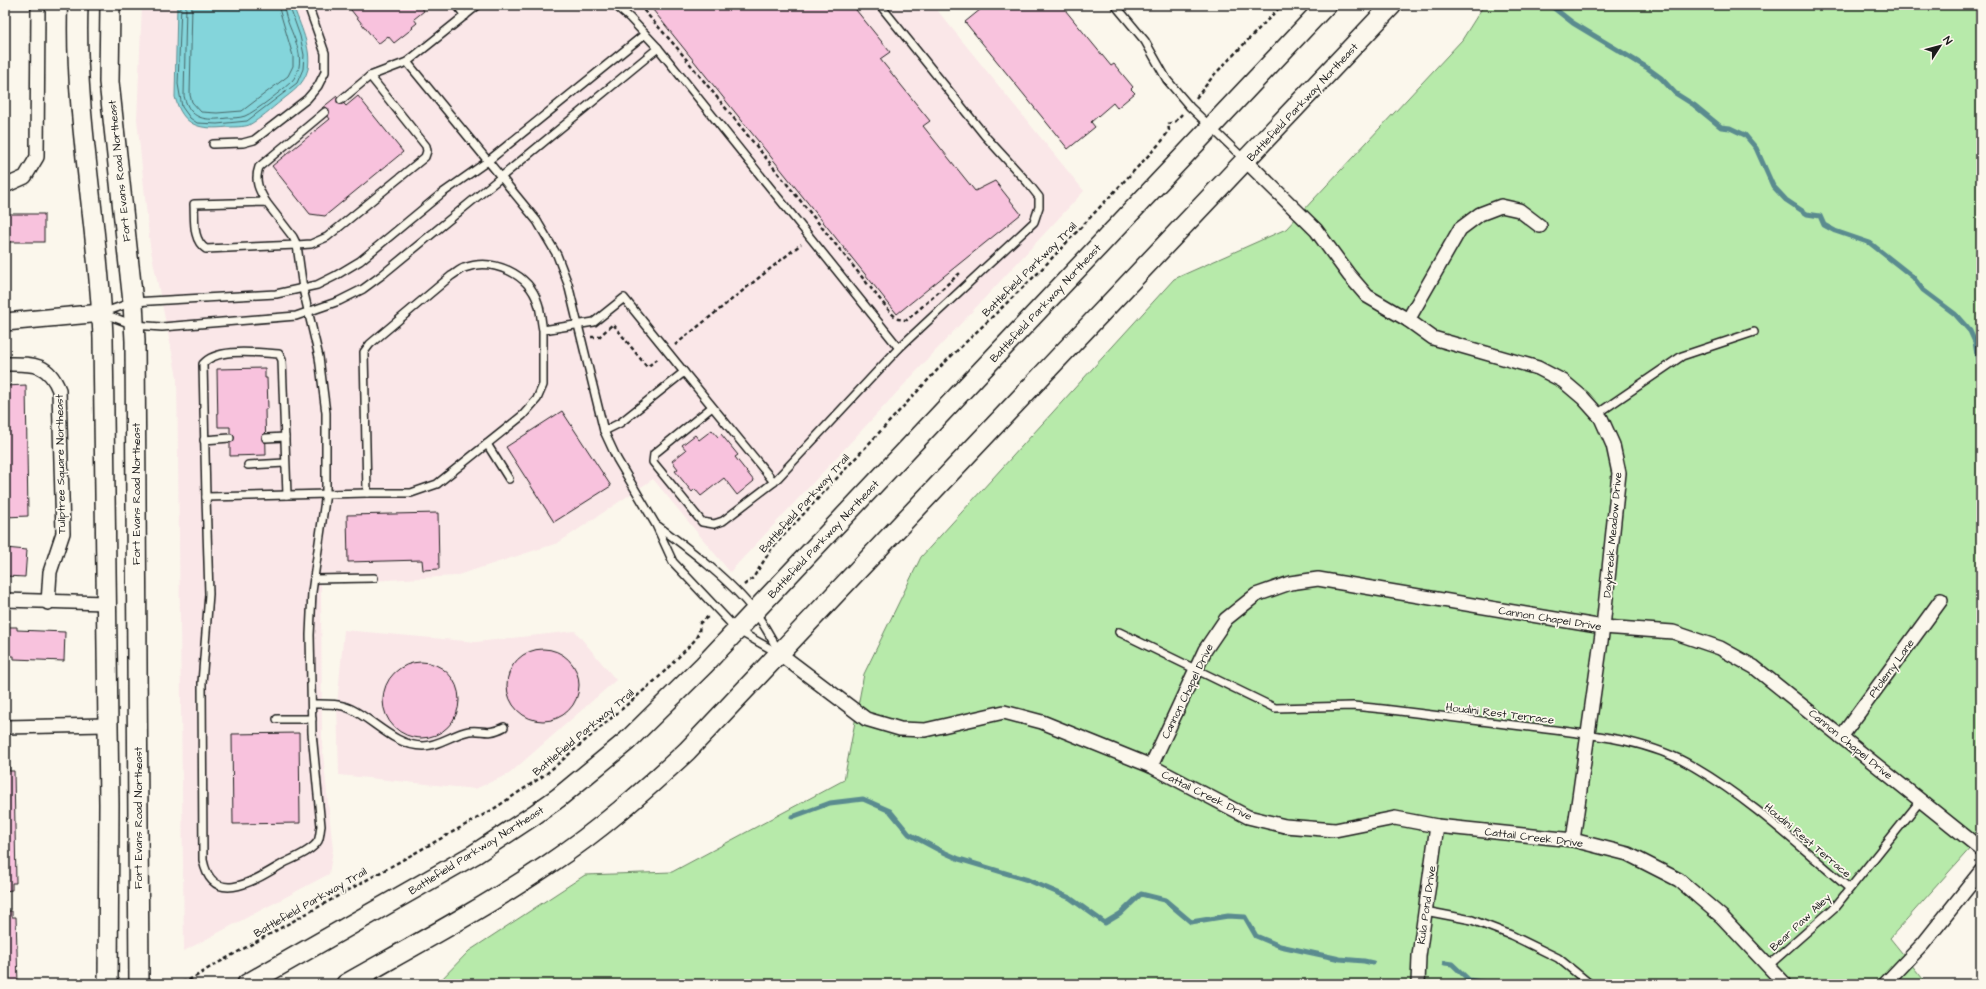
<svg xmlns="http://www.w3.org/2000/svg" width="1986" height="989" font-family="'Architects Daughter',sans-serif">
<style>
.built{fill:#fae7e8}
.green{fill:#b7eaaa;stroke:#6a8363}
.water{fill:#84d5db;stroke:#5a8b8f}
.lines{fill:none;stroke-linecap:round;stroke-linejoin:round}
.shore{stroke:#466668;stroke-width:1}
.stream{stroke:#5a8b8f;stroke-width:5}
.building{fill:#f8c2dd;stroke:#1c1c1c}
.service-casing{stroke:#1c1c1c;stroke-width:10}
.minor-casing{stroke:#1c1c1c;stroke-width:16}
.tertiary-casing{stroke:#1c1c1c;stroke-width:20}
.secondary-casing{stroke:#1c1c1c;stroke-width:22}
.path{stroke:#1c1c1c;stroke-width:2.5;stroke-dasharray:4 3;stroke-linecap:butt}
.service{stroke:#fbf7ec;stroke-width:7}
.minor{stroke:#fbf7ec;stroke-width:13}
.tertiary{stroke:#fbf7ec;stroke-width:17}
.secondary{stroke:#fbf7ec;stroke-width:19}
.labels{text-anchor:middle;stroke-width:3.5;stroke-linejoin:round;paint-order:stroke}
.street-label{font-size:11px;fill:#1c1c1c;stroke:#fbf7ec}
</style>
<rect width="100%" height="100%" fill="#fbf7ec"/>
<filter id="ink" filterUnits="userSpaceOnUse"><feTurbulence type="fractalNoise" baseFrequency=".025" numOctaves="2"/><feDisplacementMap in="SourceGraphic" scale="8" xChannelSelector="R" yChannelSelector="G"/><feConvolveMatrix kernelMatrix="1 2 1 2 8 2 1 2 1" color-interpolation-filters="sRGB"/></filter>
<g filter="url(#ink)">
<g class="built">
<polygon points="142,5 933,5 1084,191 730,572 653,479 558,543 455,576 321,584 322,745 333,850 329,874 184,951 177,377 150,246 137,119"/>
<polygon points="344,630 476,642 575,631 616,680 509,774 475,789 339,775 337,704"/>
</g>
<polygon class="green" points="1484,5 1981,5 1981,836 1890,938 1927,984 437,984 469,951 585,875 672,872 844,780 864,674 921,557 1174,279 1286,229 1462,40"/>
<path class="water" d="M177,5H293C300,25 312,48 308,69C304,85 292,92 281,101C271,109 260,119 249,125C244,127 234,127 228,127C200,130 183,127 175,97Z"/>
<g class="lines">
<g class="shore">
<polyline points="181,5 178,84 182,107 190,118 197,123 217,124 247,121 297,83 303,69 304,55 300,36 289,5"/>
<path d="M186,5L184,96C190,120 205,121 227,118C232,118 240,118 245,116C255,112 284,89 292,81C295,78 298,71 299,67C303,45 285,26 284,5"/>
<polyline points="192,5 190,95 192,102 201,112 217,113 242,111 288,76 293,66 293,56 278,5"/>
</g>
<g class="stream">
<polyline points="1550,5 1573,23 1646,67 1661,78 1675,93 1694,105 1721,127 1730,128 1745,135 1756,148 1773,186 1786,200 1807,214 1820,216 1824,225 1835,231 1870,243 1913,277 1923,290 1955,314 1970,331 1975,342 1978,361 1981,364"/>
<polyline points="792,817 830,803 863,799 890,811 909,834 939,850 959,859 1028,880 1070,898 1105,923 1120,914 1141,894 1165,900 1191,922 1228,916 1245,917 1256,936 1280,946 1340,959 1364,961 1373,963"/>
<polyline points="1445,963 1452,964 1469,980 1494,984"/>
</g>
</g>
<g class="building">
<polygon points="347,5 420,5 424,11 414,19 417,23 412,27 413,28 394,43 388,36 378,44"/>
<polygon points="649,5 852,5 890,52 880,59 930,121 923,126 975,191 995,181 1021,214 897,314"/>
<polygon points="986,5 1061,5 1111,66 1114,64 1133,87 1131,89 1135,93 1117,108 1113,103 1091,122 1095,127 1068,149 965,22"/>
<polygon points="337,96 346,106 358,96 403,152 325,216 310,214 272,166 330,119 322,108"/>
<rect x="5" y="214" width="39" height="28"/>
<polygon points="265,368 265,378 267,378 268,409 265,409 266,455 230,456 230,427 218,427 217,369"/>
<polygon points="26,385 28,516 5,517 5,386"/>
<polygon points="562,411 611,486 554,522 506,447"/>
<polygon points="712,430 718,437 721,434 738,455 735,457 754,481 737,495 724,478 701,496 695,489 692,492 675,471 678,469 672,461 686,450 682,445 695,435 699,440"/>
<polygon points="438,513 439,569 423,570 422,560 348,562 347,515"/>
<polygon points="5,548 27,550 25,577 5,576"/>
<polygon points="5,627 17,627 17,630 65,632 64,661 14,659 14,656 5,656"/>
<circle cx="543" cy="685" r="36"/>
<circle cx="421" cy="700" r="38"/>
<polygon points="299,733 300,823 233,824 232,734"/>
<polygon points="5,765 9,765 9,771 14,771 16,883 12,883 12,890 5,891"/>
<polygon points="5,911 12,911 12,917 16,917 18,984 5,984"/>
</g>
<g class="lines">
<g class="service-casing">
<g id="service">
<polyline points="457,5 465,16"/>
<polyline points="615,5 630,18 658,48 899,348"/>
<polyline points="1115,5 1145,41 1167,80 1190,107 1244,159"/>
<polyline points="407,62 537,221 557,255 568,284 604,431 617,459 656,525 673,562 737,630 778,653"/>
<polyline points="341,100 370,76 407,62 478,5"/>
<polyline points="213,144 243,143 254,140 307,99 318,86 325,72 325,53 308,5"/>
<path d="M266,202C259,190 254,181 259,167L325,112"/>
<polyline points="102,313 134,325 162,327 296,316 339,301 363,289 382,275 658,48"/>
<polyline points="102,313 133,302 276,294 317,285 335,276 360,261 441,194 488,161 645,34"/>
<path d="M543,330V385L537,399L523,415L437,484L411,493H367L364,352L370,344L451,276C455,274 460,269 464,268C493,257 529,274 538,303C541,311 541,322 543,330L594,322L624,298L684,372"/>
<polyline points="712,407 654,454 653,462 702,522 714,524 723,521 774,482"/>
<polyline points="1597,414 1682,356 1754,332"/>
<polyline points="604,431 620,423 684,372 774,482 899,348 1034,222 1039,207 1039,197 1028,183 986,137 880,5"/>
<polyline points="266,438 285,437"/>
<polyline points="204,440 230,438"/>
<polyline points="487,444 509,479"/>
<polyline points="248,465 285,463"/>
<path d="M367,493L206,497L209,594L202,683L203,860C213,910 258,878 284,863C294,858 312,851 318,841C320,837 320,830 321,826L312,733L310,635L312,592L326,493V413L319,357L303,289L297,245L293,237L266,202L194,204C195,220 192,240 206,249L297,245L311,244L327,237L425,157L427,151L426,146L370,76"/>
<path d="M206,497L203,364C217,347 258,353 279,354L282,360L287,495"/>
<path d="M658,526C689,549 730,580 754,611C764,623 771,639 780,653"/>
<polyline points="314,579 374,578"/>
<path d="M1119,632L1275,708L1353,706L1383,709C1432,715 1481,721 1530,727C1585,734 1646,738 1694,767C1751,800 1799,846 1849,888"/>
<path d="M312,704C325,704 339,703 351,709C374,720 395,746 423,746C439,746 453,734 469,731C484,729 487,736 504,727"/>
<polyline points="277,719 312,719"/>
<polyline points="1425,911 1472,920 1511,935 1558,958 1590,984"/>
<polyline points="1768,966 1835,907 1921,800"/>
</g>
</g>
<g class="minor-casing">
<g id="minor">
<polyline points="1246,161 1316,230 1349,275 1367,296 1408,320 1433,338 1538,368 1563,381 1583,398 1601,418 1613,445 1619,473 1603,627 1573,840"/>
<polyline points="5,186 25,177 37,157 38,5"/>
<polyline points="1408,320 1460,229 1480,214 1501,206 1519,210 1540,226"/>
<path d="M5,364C32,364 48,362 59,390L63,533L50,572L48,603"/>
<polyline points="5,600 105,603"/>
<polyline points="780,654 866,719 900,729 925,730 1004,712 1042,722 1151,766 1248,817 1285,826 1335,830 1395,818 1437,826 1573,840 1628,854 1679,880 1722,917 1785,984"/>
<polyline points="5,727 107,725"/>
<polyline points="1841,737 1941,600"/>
<polyline points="1151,766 1205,650 1226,619 1256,595 1290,583 1318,579 1603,627 1673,632 1720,648 1754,667 1981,849"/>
<polyline points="1418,984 1419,956 1437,826"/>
<polyline points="1885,984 1923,944 1981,871"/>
</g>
</g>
<g class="tertiary-casing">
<polyline id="tertiary" points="5,322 102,313"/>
</g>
<g class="secondary-casing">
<g id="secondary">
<path d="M78,5C74,117 99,227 103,338L109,804L108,984"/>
<polyline points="110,5 109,82 133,302 135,341 139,984"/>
<polyline points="247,984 475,854 534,815 558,798 627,741 704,665 1326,5"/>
<path d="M346,984C415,945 484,908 549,864C599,831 644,791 687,751L1392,5"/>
</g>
</g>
<g class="path">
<polyline points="639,5 678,49 891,313 898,319 907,320 960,273"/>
<polyline points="1196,98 1214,75 1282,5"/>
<polyline points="591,337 599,337 613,324 647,367 659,358"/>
<polyline points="675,345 801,244"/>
<polyline points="744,585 753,578 772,548 941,366 1038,273 1162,141 1169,130 1168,124 1176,121 1182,114"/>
<path d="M168,983C185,985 195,977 209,968L492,810L546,774L657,679L695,640L699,632L700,623L709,616"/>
</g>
<use href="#service" class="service"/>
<use href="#minor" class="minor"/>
<use href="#tertiary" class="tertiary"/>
<use href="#secondary" class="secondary"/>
</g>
</g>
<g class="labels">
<g class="street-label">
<text transform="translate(1302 102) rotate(-47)" y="4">Battlefield Parkway Northeast</text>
<text transform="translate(119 171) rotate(-96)" y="4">Fort Evans Road Northeast</text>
<text transform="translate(1029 269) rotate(-45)" y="4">Battlefield Parkway Trail</text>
<text transform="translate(1045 303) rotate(-47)" y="4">Battlefield Parkway Northeast</text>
<text transform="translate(60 464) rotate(-91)" y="4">Tuliptree Square Northeast</text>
<text transform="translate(136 494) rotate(-90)" y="4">Fort Evans Road Northeast</text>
<text transform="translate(804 503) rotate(-48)" y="4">Battlefield Parkway Trail</text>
<text transform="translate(1612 535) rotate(-85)" y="4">Daybreak Meadow Drive</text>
<text transform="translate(823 539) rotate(-47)" y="4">Battlefield Parkway Northeast</text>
<text transform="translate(1550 618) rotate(9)" y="4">Cannon Chapel Drive</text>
<text transform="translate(1891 668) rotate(-54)" y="4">Ptolemy Lane</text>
<text transform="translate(1187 691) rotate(-64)" y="4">Cannon Chapel Drive</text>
<text transform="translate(1500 713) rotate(7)" y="4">Houdini Rest Terrace</text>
<text transform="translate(583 732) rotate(-40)" y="4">Battlefield Parkway Trail</text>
<text transform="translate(1851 744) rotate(39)" y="4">Cannon Chapel Drive</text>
<text transform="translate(1207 795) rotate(26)" y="4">Cattail Creek Drive</text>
<text transform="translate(138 818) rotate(-90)" y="4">Fort Evans Road Northeast</text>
<text transform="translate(1534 837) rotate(7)" y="4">Cattail Creek Drive</text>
<text transform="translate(1808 840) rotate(40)" y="4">Houdini Rest Terrace</text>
<text transform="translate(476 850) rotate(-32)" y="4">Battlefield Parkway Northeast</text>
<text transform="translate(310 902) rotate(-30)" y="4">Battlefield Parkway Trail</text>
<text transform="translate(1426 905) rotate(-82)" y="4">Kula Pond Drive</text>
<text transform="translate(1800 922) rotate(-43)" y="4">Bear Paw Alley</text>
</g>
</g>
<rect width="1986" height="989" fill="none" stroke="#fbf7ec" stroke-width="20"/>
<rect x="10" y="10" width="1966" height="969" fill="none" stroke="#1c1c1c" stroke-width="1.5" filter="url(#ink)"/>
<g transform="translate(1940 46) rotate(54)" stroke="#fbf7ec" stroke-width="3" paint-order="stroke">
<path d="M0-3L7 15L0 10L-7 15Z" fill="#1c1c1c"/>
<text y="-6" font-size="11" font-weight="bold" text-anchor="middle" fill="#1c1c1c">N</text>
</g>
</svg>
